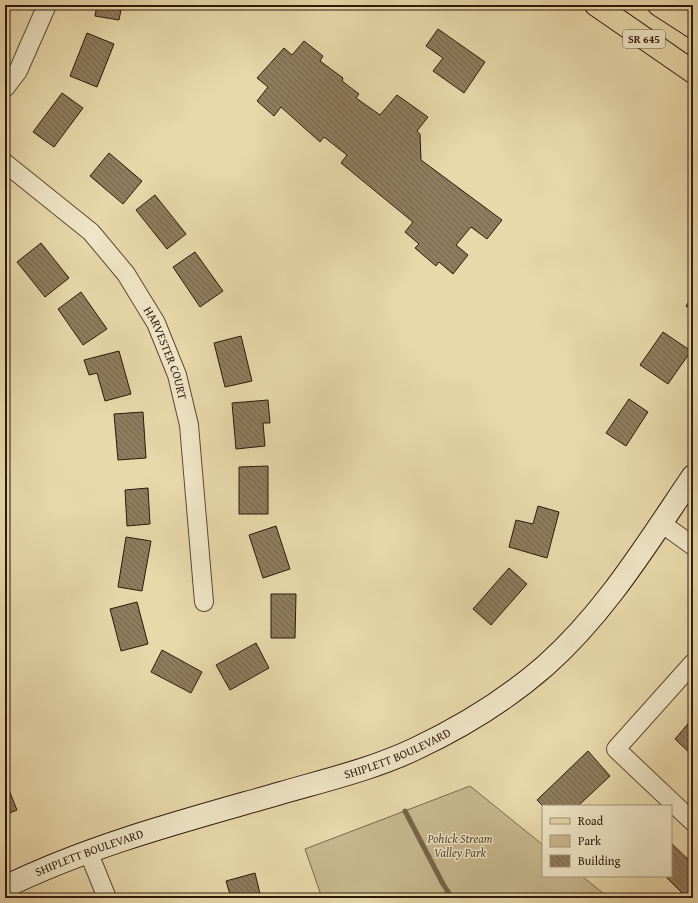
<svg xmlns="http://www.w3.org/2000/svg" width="698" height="903" font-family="'Gentium Book Plus',serif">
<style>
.green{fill:#c8b88f;stroke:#7b684e}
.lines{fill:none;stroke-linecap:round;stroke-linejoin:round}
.stream{stroke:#78644a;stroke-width:5}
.building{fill:url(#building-back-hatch);stroke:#2e180c}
.street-casing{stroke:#5c4834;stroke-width:20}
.secondary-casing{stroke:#2e180c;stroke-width:24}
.primary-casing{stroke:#2e180c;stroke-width:24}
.street{stroke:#f0e6c8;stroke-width:18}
.secondary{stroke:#f0e6c8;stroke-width:22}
.primary{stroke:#e8d9aa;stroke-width:22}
.labels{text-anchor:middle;stroke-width:3;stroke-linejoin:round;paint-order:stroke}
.shield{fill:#f0e6c8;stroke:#685644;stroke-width:1}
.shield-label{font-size:11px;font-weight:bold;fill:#2e180c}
.street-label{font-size:12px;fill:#2e180c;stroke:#f0e6c8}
.park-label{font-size:12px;font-style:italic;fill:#5c4833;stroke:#f0e6c8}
</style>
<defs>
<pattern id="building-back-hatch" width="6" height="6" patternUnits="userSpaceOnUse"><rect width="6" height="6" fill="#8f7c5e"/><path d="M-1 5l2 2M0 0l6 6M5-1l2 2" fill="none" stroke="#75654c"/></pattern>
</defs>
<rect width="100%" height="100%" fill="#e8d9aa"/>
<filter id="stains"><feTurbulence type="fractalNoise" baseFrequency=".005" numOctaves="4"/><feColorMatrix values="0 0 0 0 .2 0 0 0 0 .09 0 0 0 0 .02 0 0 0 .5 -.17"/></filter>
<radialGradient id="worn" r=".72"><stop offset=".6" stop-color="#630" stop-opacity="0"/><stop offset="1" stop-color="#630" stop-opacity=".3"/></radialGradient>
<polygon class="green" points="470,786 543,845 543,876 582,876 609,898 322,898 305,849"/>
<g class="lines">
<polyline class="stream" points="405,811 443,884 452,898"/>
</g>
<g class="building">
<polygon points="97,5 122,5 119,20 95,16"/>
<polygon points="438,29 485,62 464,93 433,71 443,58 426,46"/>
<polygon points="87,33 114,44 97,87 70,76"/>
<polygon points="304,41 323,56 320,61 343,78 342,81 359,94 356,98 380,115 397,95 428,117 417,131 420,134 421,160 502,220 487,239 471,227 456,245 468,255 453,274 439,262 436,266 415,248 419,244 405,232 413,222 341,163 347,155 324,137 320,142 281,107 274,116 257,101 268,87 257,78 284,48 292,55"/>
<polygon points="62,93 83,108 54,147 33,132"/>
<polygon points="109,153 142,181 123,204 90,176"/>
<polygon points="155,195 186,234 167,249 136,210"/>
<polygon points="41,243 69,278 45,297 17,262"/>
<polygon points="195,252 223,291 200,307 173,267"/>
<polygon points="81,292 107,329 83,345 58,309"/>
<polygon points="693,296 693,312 686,306"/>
<polygon points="663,332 691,351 668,384 640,365"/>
<polygon points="241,336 252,381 225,387 214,343"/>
<polygon points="119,351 131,394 105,401 97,373 89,375 84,360"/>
<polygon points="629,399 648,412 626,446 606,433"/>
<polygon points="268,400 270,423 263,423 265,446 236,449 232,403"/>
<polygon points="143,412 146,458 118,460 114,414"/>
<polygon points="268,466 268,514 239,514 239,467"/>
<polygon points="148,488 150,524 127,526 125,490"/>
<polygon points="538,506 559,512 547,558 509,547 516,520 533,524"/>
<polygon points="276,526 290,569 263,578 249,535"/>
<polygon points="126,537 151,541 142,591 118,587"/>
<polygon points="509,568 527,584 491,625 473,609"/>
<polygon points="271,594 296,594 295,638 271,638"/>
<polygon points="137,602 148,644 121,651 110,609"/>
<polygon points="256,643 269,668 230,690 216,665"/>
<polygon points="162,650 202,672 191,693 151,672"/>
<polygon points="693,718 693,756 675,739"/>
<polygon points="588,751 610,776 578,806 543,806 537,800"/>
<polygon points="5,780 17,810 5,815"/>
<polygon points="671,843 693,864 693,898 687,898 665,876 671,876"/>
<polygon points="255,873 261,898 231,898 226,881"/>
</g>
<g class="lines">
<g class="street-casing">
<g id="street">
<polyline points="5,88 18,71 47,5"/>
<path id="s1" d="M5,163L91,232L126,274L156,323L177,375L189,425L204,602"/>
<polyline points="661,523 693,546"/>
<polyline points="693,663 616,749 693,822"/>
<polyline points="88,851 107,898"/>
</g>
</g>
<g class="secondary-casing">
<g id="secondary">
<path id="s2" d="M5,887C93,844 187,820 281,793C326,780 373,769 415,749C462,727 506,700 545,666C606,612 648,542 693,476"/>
</g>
</g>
<g class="primary-casing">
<g id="primary">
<polyline points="596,5 693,72"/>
<polyline points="659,5 693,27"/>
</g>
</g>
<use href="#street" class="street"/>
<use href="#secondary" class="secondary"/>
<use href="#primary" class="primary"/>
</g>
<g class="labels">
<rect class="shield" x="623" y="30" width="42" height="18" rx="3"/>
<g class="shield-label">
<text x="644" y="43">SR 645</text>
</g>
<g class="street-label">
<text dy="4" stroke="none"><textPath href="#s1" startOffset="254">HARVESTER COURT</textPath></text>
<text dy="4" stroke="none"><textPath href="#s2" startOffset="415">SHIPLETT BOULEVARD</textPath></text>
<text dy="4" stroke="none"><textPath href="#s2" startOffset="91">SHIPLETT BOULEVARD</textPath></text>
</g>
<g class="park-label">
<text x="460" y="843">Pohick Stream<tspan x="460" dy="14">Valley Park</tspan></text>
</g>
</g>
<rect width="698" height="903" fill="none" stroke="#e8d9aa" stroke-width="20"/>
<rect x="6" y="6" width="686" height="891" fill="none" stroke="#2e180c" stroke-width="2"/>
<rect x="10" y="10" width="678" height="883" fill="none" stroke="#2e180c"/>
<rect x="542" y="805" width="130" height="72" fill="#f0e6c8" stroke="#a2947d"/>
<rect x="550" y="818" width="20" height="6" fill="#e8d9aa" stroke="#a2947d"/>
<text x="578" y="825" font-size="12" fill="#2e180c">Road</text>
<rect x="550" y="835" width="20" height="12" fill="#c8b88f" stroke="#a2947d"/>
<text x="578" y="845" font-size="12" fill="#2e180c">Park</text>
<rect x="550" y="855" width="20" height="12" fill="url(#building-back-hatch)" stroke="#a2947d"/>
<text x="578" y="865" font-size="12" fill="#2e180c">Building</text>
<rect width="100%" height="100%" filter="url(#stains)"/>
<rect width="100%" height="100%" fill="url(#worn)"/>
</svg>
